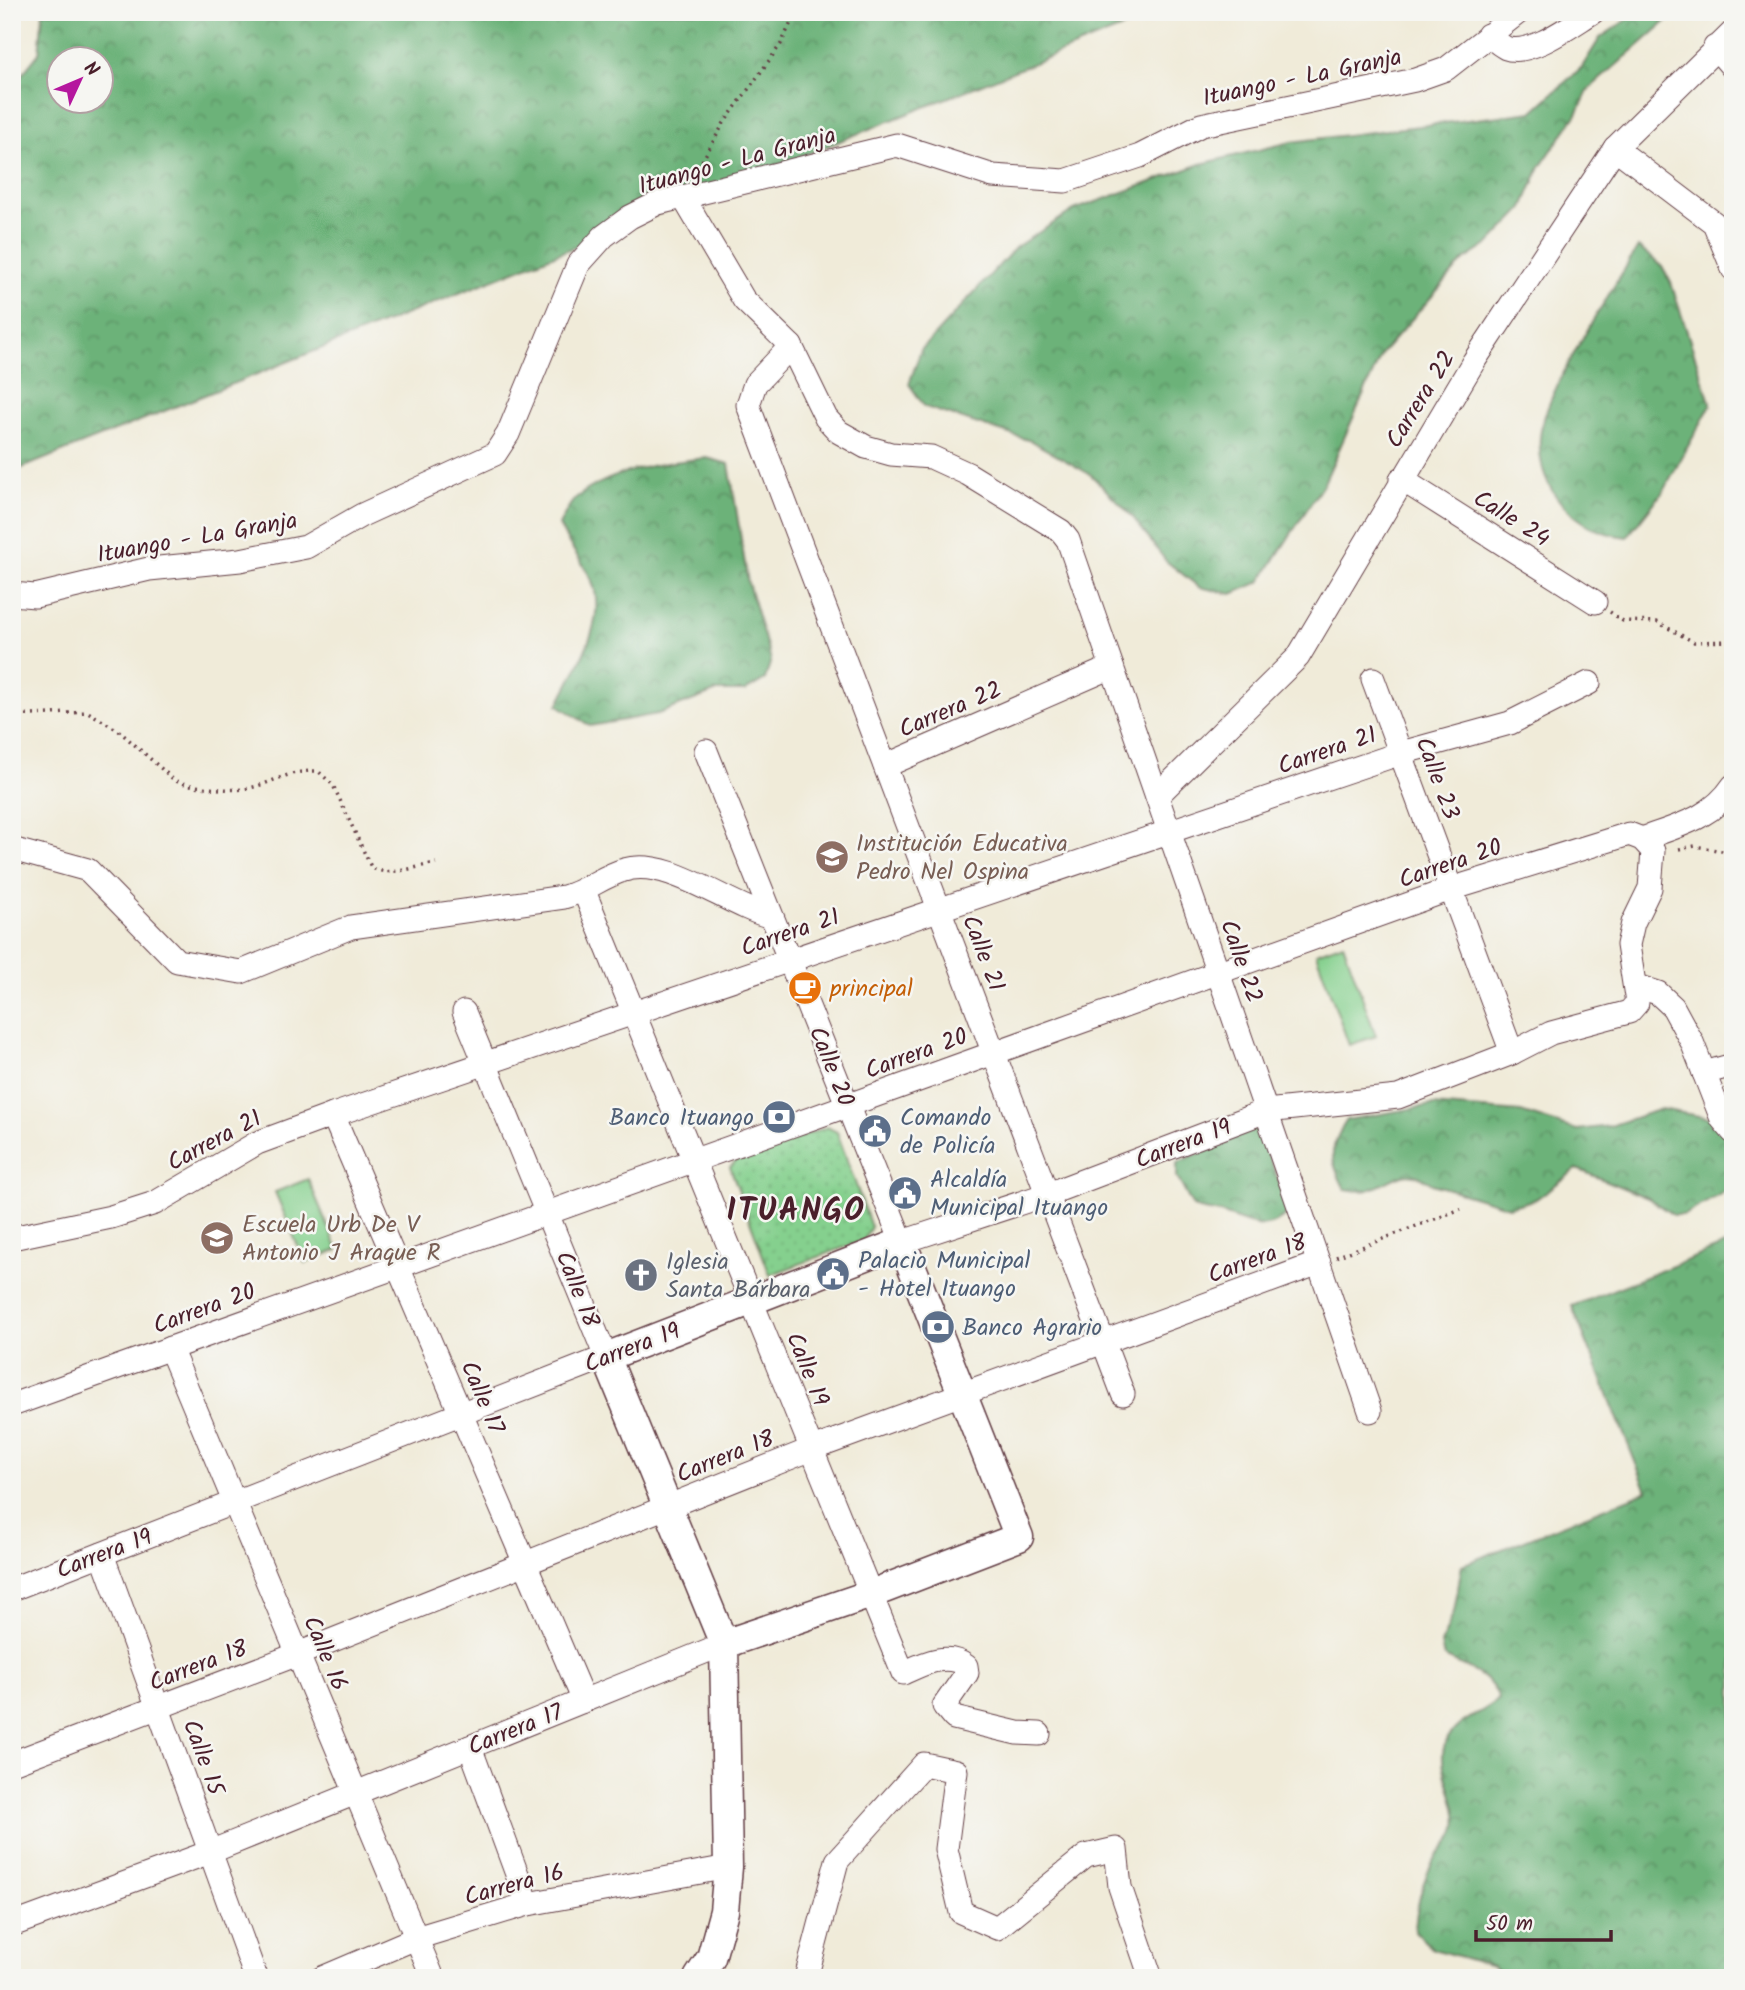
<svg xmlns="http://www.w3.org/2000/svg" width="1745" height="1990" font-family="Kalam,sans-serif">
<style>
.grass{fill:#85d08e;stroke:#68785c;stroke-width:2}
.forest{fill:url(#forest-crowns);stroke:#5b6852;stroke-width:2;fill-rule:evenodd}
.park{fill:url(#park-dots);stroke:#68785c;stroke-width:2}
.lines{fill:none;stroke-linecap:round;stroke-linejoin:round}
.minor-casing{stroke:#633e45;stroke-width:25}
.major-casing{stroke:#633e45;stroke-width:31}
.path{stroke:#633e45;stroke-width:3.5;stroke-dasharray:2 5;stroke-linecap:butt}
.minor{stroke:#fff;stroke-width:23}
.major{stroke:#fff;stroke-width:28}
.labels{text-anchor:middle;stroke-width:5;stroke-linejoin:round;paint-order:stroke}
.street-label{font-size:24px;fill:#4a1f2b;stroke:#f6f6f2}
.education-label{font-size:24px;fill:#785e54;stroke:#f6f6f2;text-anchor:start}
.food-label{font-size:24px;fill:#c56008;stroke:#f6f6f2;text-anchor:start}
.service-label{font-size:24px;fill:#4e5e75;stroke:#f6f6f2;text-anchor:start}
.worship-label{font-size:24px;fill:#5b616d;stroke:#f6f6f2;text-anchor:start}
.district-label{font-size:32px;font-weight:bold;letter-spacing:2px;fill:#4a1f2b;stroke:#f6f6f2}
</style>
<defs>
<pattern id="forest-crowns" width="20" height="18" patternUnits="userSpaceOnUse" patternTransform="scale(1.75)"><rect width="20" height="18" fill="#6cb279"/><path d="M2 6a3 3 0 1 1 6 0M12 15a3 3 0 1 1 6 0" fill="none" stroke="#5b9063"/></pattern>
<pattern id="park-dots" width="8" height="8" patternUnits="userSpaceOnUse" patternTransform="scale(1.75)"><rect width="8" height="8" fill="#85d08e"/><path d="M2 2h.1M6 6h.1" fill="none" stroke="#74b27b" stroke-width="1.8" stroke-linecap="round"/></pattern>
</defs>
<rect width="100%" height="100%" fill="#f6f6f2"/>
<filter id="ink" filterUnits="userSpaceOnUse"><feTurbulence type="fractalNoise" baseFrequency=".0143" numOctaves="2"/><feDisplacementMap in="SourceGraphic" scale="14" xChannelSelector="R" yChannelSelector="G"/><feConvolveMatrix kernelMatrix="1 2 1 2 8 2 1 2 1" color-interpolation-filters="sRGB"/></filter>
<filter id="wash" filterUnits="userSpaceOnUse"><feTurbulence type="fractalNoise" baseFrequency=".00686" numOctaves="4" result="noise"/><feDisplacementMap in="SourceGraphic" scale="28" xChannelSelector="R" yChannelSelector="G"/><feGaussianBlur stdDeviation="1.57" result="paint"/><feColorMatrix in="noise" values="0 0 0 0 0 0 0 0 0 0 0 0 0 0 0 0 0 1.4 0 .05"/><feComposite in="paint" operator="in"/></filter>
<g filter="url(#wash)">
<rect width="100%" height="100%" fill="#f0ebd9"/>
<g class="grass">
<polygon points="1343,943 1376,1036 1349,1045 1316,953"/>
<polygon points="308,1179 338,1250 305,1263 275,1192"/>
</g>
<g class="forest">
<path d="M43,12H1162L12,472V87L39,53ZM60,60H102V102H60Z"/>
<polygon points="1638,12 1677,12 1589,89 1577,114 1540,167 1522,210 1489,244 1463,261 1382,353 1324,483 1260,582 1232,594 1199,587 1166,561 1132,516 1091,475 1031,441 925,407 909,384 921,350 1016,247 1074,210 1201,164 1291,142 1532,112 1582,67 1600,38"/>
<path d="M1638,247L1662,266L1671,283L1711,405L1662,493L1627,537C1601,534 1586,527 1567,509C1547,490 1538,464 1540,437C1544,391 1613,290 1638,247Z"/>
<path d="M707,458L729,464L748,583L771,660L765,679L745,691H717L658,714L590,726L558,705C576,667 612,617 589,575C580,558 567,543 559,525C564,516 569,503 577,497C612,470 664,462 707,458Z"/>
<path d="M1432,1105L1521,1112L1577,1130L1610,1126L1661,1109L1715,1119L1733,1141V1187L1684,1215H1673L1648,1198L1577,1169L1536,1199L1509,1207L1432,1184C1403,1162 1394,1183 1368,1190C1361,1192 1352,1190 1345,1189C1329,1159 1328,1149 1347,1120Z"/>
<path d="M1257,1128L1291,1211C1266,1235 1253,1224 1226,1215C1216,1211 1204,1211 1193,1207L1177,1177V1163C1191,1155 1206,1152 1220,1145C1233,1139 1242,1130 1257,1128Z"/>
<path d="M1733,1242V1978H1507L1493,1966L1433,1949L1415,1932C1416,1909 1422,1879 1435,1859C1442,1849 1453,1841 1456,1828C1461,1801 1434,1767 1446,1742C1456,1720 1481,1715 1499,1699C1492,1676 1465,1667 1444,1657L1441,1644L1454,1612L1462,1565L1647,1491L1572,1306Z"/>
<polygon points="1039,1965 1048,1978 1008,1978"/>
</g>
<polygon class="park" points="827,1127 837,1132 871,1227 864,1240 770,1275 730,1167 736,1161"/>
</g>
<g filter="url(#ink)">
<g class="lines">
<g class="minor-casing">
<g id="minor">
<path d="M1488,35C1493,39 1500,45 1506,48C1530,57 1573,24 1593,12"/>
<polyline points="1715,47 1733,68"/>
<polyline points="1615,148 1714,223 1733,269"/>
<polyline points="683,197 744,300 791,346 826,418 839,432 866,447 891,454 931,457 968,474 1061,531 1068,540 1370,1411"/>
<polyline points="791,346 755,384 748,405 1123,1394"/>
<polyline points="1401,479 1595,602"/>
<polyline points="12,594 35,596 149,569 240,560 306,547 362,515 495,454 508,434 578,265 604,236 630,217 658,203 897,145 993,176 1065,181 1140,156 1201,125 1415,80 1446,69 1519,12"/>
<polyline points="1373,679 1512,1053"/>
<polyline points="885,766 1112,667"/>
<polyline points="1157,796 1298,657 1474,361 1615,148 1733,32"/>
<path d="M1642,839C1677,826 1711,819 1733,786"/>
<path d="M12,849L88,870L177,961L241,972L351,927L564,897C586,891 603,876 624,870C668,856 729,907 772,917"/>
<path d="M584,891L903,1673C923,1664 947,1651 966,1666L967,1673L944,1706L954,1718L1017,1733L1039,1734"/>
<polyline points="1636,986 1658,993 1673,1007 1692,1042 1722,1119 1733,1132"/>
<polyline points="1704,1073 1733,1065"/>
<polyline points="333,1115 584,1701"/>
<polyline points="12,1238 111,1217 155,1203 257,1143 333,1115 1401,753 1510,723 1589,683"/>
<polyline points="170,1348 433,1978"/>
<path d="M12,1405L1451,889L1629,834L1642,839L1653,851L1650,888L1633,923L1628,945L1637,1003L1629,1012L1551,1033L1512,1053L1398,1097L1266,1111L1048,1194L902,1242C836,1078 771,914 706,751"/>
<polyline points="102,1554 256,1978"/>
<polyline points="12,1589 606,1357 464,1012"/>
<polyline points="470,1747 528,1904"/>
<polyline points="12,1763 298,1654 812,1449 1319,1263"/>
<polyline points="12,1925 210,1852 724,1644"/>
<polyline points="322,1978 416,1938 528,1904 728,1867"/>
<polyline points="806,1978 837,1861 924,1764 956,1771 946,1849 961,1912 997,1928 1086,1856 1116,1849 1120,1887 1151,1978"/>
</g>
</g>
<g class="major-casing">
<polyline id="major" points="698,1978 711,1958 724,1911 728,1867 724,1644 606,1357 902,1242 1019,1537 871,1594 724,1644"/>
</g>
<g class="path">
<polyline points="695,173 724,123 781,44 796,12"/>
<polyline points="1610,612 1623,621 1657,622 1694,642 1733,641"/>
<path d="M12,716L88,712L118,730L174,780C188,787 228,791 244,789C271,785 286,770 318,771L333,785L371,867C387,878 418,866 436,863"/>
<polyline points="1679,849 1695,846 1733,853"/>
<polyline points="1336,1257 1461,1209"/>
</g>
<use href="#minor" class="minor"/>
<use href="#major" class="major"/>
</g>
</g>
<defs>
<g id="school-disc" transform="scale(1.75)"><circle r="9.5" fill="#8d6e63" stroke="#f6f6f2"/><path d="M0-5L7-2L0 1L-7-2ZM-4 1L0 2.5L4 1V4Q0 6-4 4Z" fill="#fff"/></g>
<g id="cafe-disc" transform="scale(1.75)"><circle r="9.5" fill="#e8710a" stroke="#f6f6f2"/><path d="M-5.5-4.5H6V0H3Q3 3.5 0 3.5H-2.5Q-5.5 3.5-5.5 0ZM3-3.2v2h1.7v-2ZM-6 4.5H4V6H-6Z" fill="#fff"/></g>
<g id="bank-disc" transform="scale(1.75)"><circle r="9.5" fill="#5c6f8a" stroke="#f6f6f2"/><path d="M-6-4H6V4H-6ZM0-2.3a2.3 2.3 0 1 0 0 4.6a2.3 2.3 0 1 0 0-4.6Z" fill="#fff"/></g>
<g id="civic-disc" transform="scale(1.75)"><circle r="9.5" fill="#5c6f8a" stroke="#f6f6f2"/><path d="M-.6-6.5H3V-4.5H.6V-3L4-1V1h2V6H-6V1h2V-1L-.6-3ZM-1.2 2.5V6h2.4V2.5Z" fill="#fff"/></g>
<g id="church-disc" transform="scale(1.75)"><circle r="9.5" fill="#6b7280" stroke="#f6f6f2"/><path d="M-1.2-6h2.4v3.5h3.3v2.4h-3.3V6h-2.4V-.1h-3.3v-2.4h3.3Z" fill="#fff"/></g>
</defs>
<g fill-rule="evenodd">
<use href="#school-disc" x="832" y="857"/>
<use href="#cafe-disc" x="805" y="988"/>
<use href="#bank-disc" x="779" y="1117"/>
<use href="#civic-disc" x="875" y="1131"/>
<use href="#civic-disc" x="905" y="1193"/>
<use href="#school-disc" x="217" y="1238"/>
<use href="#civic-disc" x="833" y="1274"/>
<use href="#church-disc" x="641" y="1275"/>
<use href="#bank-disc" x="938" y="1327"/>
</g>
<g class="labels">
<g class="street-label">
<text transform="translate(1302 77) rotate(-12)" y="8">Ituango - La Granja</text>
<text transform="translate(737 160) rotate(-15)" y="8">Ituango - La Granja</text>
<text transform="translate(1420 399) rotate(-58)" y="8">Carrera 22</text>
<text transform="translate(1512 518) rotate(32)" y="8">Calle 24</text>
<text transform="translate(197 537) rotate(-10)" y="8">Ituango - La Granja</text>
<text transform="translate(950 709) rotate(-23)" y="8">Carrera 22</text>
<text transform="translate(1327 750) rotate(-19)" y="8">Carrera 21</text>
<text transform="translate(1438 778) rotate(70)" y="8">Calle 23</text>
<text transform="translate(1450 863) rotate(-19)" y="8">Carrera 20</text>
<text transform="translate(790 932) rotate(-19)" y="8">Carrera 21</text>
<text transform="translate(984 953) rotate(69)" y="8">Calle 21</text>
<text transform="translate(1242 961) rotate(71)" y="8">Calle 22</text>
<text transform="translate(916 1053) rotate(-20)" y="8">Carrera 20</text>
<text transform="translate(832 1066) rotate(68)" y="8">Calle 20</text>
<text transform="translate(214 1140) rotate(-28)" y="8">Carrera 21</text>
<text transform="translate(1183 1143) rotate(-21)" y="8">Carrera 19</text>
<text transform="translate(1257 1258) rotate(-20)" y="8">Carrera 18</text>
<text transform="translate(578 1289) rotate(68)" y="8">Calle 18</text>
<text transform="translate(204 1308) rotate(-20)" y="8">Carrera 20</text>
<text transform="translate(632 1347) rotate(-21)" y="8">Carrera 19</text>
<text transform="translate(808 1369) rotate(68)" y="8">Calle 19</text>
<text transform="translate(483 1397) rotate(67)" y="8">Calle 17</text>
<text transform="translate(725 1456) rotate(-22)" y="8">Carrera 18</text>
<text transform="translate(104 1553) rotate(-21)" y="8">Carrera 19</text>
<text transform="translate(326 1653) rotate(67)" y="8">Calle 16</text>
<text transform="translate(198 1665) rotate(-21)" y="8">Carrera 18</text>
<text transform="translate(515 1729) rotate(-22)" y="8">Carrera 17</text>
<text transform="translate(204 1757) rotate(70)" y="8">Calle 15</text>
<text transform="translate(514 1884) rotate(-15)" y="8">Carrera 16</text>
</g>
<g class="education-label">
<text x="856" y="851">Institución Educativa<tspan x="856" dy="28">Pedro Nel Ospina</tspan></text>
<text x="242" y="1232">Escuela Urb De V<tspan x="242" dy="28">Antonio J Araque R</tspan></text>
</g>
<g class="food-label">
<text x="830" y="996">principal</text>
</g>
<g class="service-label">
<text x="754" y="1125" text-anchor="end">Banco Ituango</text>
<text x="900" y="1125">Comando<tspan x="900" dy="28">de Policía</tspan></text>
<text x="930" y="1187">Alcaldía<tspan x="930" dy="28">Municipal Ituango</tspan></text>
<text x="858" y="1268">Palacio Municipal<tspan x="858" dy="28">- Hotel Ituango</tspan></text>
<text x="962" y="1335">Banco Agrario</text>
</g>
<g class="worship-label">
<text x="666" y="1269">Iglesia<tspan x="666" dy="28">Santa Bárbara</tspan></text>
</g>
<g class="district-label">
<text x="796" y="1220">ITUANGO</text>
</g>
</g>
<rect width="1745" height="1990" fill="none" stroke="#f6f6f2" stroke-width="42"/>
<g transform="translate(80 80) rotate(46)"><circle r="33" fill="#f6f6f2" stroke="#b1a0a2" stroke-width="2"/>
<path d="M0-5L12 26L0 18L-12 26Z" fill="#b5179e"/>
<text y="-10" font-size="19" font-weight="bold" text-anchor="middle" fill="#4a1f2b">N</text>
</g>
<path d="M1476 1930v10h135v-10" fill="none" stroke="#4a1f2b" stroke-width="3.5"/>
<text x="1486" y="1930" font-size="21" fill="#4a1f2b" stroke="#f6f6f2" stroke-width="5" paint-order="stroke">50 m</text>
</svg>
